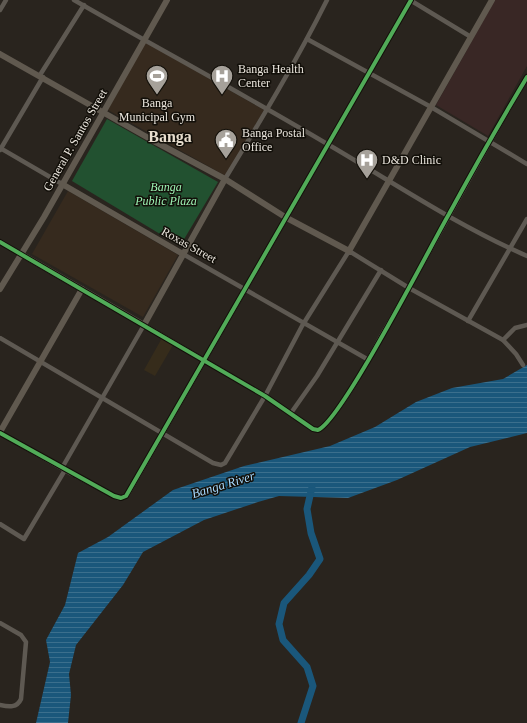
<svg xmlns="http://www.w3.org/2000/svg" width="527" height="723" font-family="'Times New Roman',serif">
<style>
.commercial{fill:#362a1e}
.education{fill:#392725}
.built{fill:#362c1b}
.park{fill:#225130}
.water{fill:url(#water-rules)}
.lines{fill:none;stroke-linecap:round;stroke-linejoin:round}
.river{stroke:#1a577b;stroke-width:7}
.street-tunnel{stroke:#46413b;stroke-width:4.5;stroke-dasharray:4.5 2;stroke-linecap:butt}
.street{stroke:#5e5952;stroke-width:4.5}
.secondary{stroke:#60594f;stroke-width:6}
.cycleway-casing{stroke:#120f09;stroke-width:6}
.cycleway{stroke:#51ab58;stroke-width:4}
.labels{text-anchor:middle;stroke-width:3;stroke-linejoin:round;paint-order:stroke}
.poi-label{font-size:12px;fill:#eae5dd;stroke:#120f09;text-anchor:start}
.street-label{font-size:12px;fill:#eae5dd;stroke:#120f09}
.park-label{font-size:12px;font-style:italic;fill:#9df4b4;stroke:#120f09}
.water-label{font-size:13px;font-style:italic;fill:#a6d8fd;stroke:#120f09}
.district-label{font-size:16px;font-weight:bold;fill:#e8dece;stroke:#120f09}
</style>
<defs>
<pattern id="water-rules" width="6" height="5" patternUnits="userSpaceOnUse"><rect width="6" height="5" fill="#1a577b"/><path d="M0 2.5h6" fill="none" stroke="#3b6f8d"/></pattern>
</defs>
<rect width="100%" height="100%" fill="#29241e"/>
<g class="commercial">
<polygon points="145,42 264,110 226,176 108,110"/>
<polygon points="68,191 178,255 143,317 32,254"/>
</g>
<polygon class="education" points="495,0 527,0 527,66 488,136 436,105"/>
<polygon class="built" points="162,338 173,345 155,376 144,370"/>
<polygon class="park" points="107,119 218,182 180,246 72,181"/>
<polygon class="water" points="527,365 527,433 470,447 397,480 348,498 279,496 258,502 204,520 143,552 123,585 76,645 69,674 71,695 68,723 36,723 50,662 46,640 65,605 78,553 108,537 173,490 244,466 330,446 375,427 416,402 452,388 503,379"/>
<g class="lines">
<polyline class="river" points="301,723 313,686 307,667 283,640 279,624 284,603 309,575 320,559 311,533 307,509 312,487"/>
<polyline class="street-tunnel" points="70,473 82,479"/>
<g class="street">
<path d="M74,0C159,49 245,95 329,145C394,183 458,226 527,256"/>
<polyline points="410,0 471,37"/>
<polyline points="0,10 6,0"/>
<polyline points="307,39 431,107 527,164"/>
<polyline points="40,75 84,5"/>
<polyline points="0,148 62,184"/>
<polyline points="0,150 43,77"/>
<path d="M225,179C261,120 296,62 327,0"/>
<polyline points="0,242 21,254"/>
<polyline points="183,254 367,359"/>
<polyline points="468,321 527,219"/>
<polyline points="0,338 213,463 221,465 225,463 265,396 302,326 349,251 409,288 503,340 516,354 523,365"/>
<polyline points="503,340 515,328 527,325"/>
<polyline points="291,413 317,376 381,270"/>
<polyline points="0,433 70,473"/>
<path d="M62,468L144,325L265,396L313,429L318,430L322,428C350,399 367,360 387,326C435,244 479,159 527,77"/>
<polyline points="82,479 118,498 123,497 128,494 411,0"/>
<polyline points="0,524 24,539 65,470"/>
<path d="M0,623L21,635L26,642L21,699C17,708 9,707 0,705"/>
</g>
<g class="secondary">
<polyline points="0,54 152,140 225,179 285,217 349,251 492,0"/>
<polyline points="62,184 183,254"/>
<polyline points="21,254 144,325 225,179"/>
<polyline points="0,289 44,217 167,0"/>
<polyline points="0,432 82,289"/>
</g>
<g class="cycleway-casing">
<g id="cycleway">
<path d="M0,242L265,396L313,429L318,430C342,420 430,247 449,214C474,168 500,122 527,77"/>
<polyline points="0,433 114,496 121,498 126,496 411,0"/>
</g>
</g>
<use href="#cycleway" class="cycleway"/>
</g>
<defs>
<g id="stadium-pin" transform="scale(1.15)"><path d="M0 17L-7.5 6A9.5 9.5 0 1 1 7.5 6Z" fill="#a6a19a" stroke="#120f09"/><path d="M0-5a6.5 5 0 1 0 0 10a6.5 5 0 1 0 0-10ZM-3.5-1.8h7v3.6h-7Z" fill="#fff"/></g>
<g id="hospital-pin" transform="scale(1.15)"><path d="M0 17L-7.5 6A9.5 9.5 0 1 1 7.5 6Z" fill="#a6a19a" stroke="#120f09"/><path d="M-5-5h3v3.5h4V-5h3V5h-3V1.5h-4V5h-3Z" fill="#fff"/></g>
<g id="civic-pin" transform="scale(1.15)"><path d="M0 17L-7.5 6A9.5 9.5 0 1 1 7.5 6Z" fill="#a6a19a" stroke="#120f09"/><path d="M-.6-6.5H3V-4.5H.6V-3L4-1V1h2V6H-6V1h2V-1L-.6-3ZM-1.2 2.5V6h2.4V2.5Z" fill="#fff"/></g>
</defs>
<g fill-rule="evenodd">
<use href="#stadium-pin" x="157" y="76"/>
<use href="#hospital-pin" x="222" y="76"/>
<use href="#civic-pin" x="226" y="140"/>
<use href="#hospital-pin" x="367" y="160"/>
</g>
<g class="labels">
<g class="poi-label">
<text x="238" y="73">Banga Health<tspan x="238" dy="14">Center</tspan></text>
<text x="157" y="107" text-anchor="middle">Banga<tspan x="157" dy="14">Municipal Gym</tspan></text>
<text x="242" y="137">Banga Postal<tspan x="242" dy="14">Office</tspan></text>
<text x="382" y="164">D&amp;D Clinic</text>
</g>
<g class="street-label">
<text transform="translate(75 140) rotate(-60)" y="4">General P. Santos Street</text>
<text transform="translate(189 245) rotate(29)" y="4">Roxas Street</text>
</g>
<g class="park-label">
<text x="166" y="191">Banga<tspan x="166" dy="14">Public Plaza</tspan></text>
</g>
<g class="water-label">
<text transform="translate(223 484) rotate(-17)" y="5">Banga River</text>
</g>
<g class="district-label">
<text x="170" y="142">Banga</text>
</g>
</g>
</svg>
